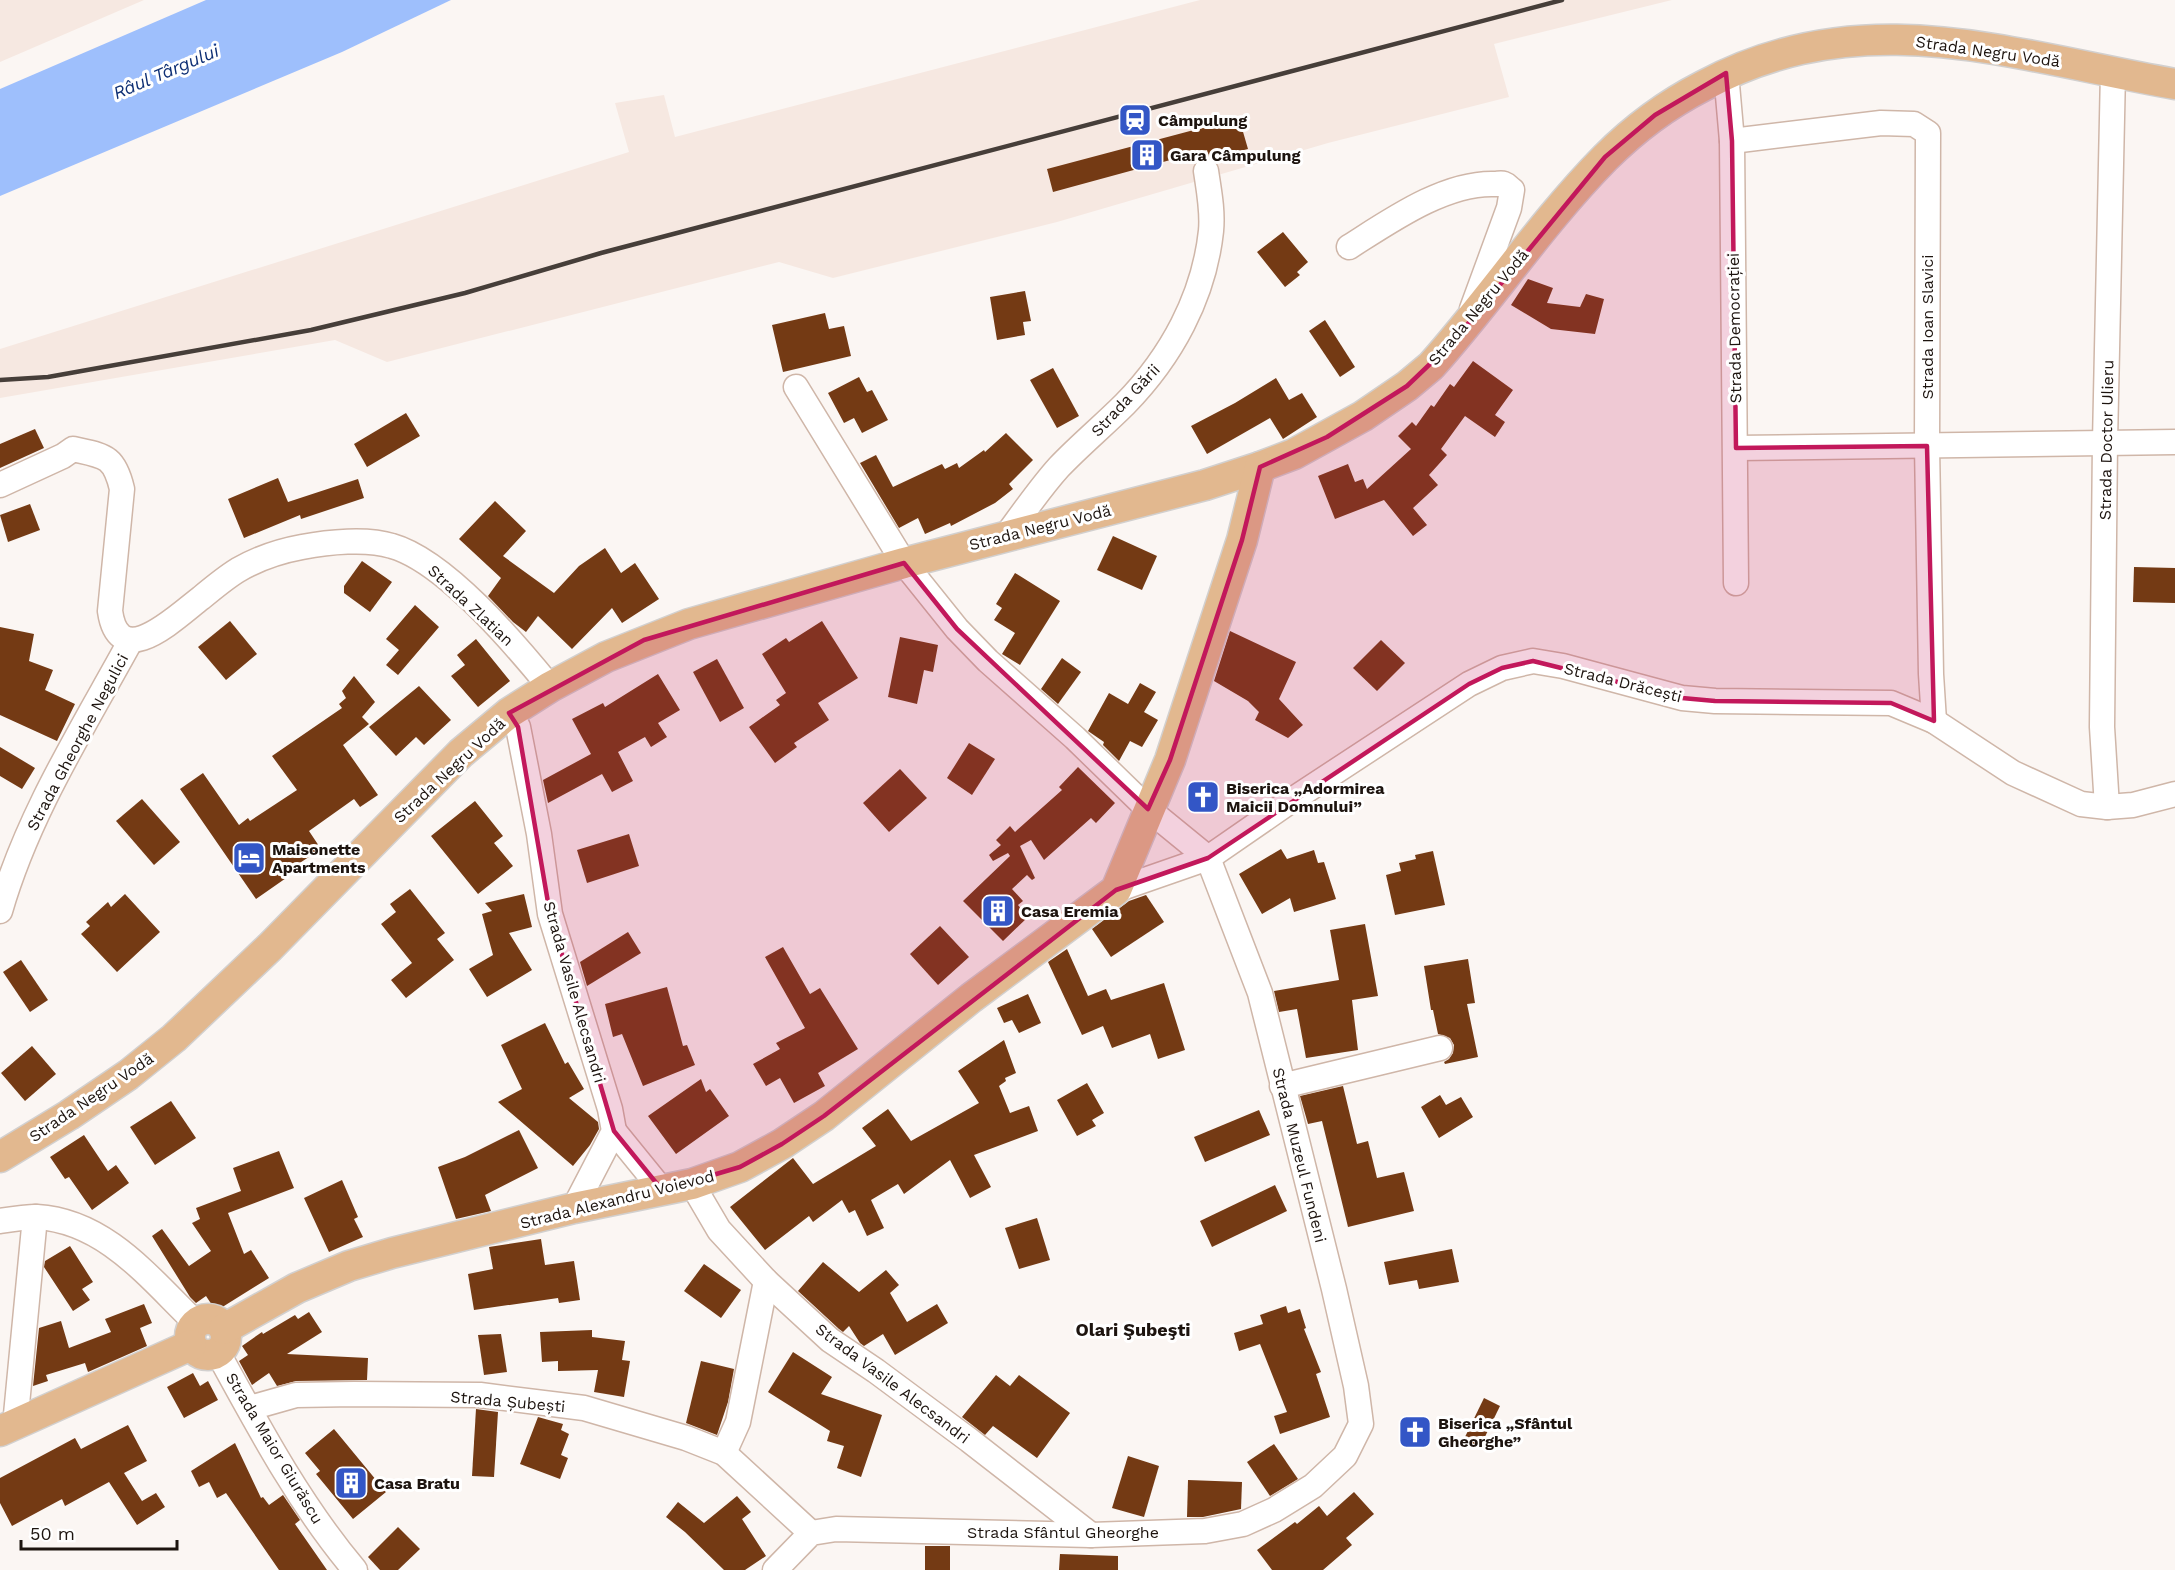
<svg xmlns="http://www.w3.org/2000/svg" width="2175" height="1570" font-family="'Work Sans',sans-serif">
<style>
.built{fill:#f6e8e1}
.water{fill:#9ebffc}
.building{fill:#743a14}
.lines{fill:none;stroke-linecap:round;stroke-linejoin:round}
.minor-casing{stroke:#cfb6a8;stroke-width:27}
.major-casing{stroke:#d2d0cf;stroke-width:33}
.minor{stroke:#fff;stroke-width:24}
.major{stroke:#e2b88f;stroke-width:30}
.rail{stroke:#463e39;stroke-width:4.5}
.marked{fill:#c2185b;fill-opacity:0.2;stroke:#c2185b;stroke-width:4.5;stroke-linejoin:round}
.labels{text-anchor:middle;stroke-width:6;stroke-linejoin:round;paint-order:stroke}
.street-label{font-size:16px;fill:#1d140f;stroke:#fff}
.poi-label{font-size:16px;font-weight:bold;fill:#1d140f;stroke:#fff;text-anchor:start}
.water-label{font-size:18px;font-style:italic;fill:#0e2f74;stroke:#fff}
.neighbourhood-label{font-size:18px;font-weight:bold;fill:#1d140f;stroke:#fff}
</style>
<rect width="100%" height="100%" fill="#fbf6f3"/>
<g class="built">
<polygon points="0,0 144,0 0,62"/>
<polygon points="1200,0 1672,0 1494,44 1509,97 1328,143 1057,222 833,278 779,262 387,362 335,340 0,398 0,349 629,152 615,103 664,95 675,137"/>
</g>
<polygon class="water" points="206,0 451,0 342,52 0,196 0,89"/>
<g class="building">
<polygon points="1239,118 1248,149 1212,158 1209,157 1207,150 1053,192 1047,169"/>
<polygon points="1283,232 1308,262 1297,272 1300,275 1285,287 1257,252"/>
<polygon points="1528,279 1553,288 1547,303 1580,307 1586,294 1604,299 1595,334 1551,329 1511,305"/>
<polygon points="1025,291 1031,321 1023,322 1025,335 997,340 990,297"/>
<polygon points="825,313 829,329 844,326 851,356 783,372 772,325"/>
<polygon points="1325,320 1355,367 1340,377 1309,331"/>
<polygon points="1473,361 1513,390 1495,415 1505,422 1495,437 1465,416 1441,449 1447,455 1429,475 1438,485 1413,508 1427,525 1413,536 1384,500 1335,519 1318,476 1348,464 1355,482 1363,479 1367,489 1411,449 1398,436 1412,422 1416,426 1431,405 1434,407 1450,384 1454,387"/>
<polygon points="1053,368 1079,416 1057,428 1030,380"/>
<polygon points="859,377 867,392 872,390 888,420 862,433 854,418 844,423 828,393"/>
<polygon points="1276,378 1289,400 1302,393 1317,417 1283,439 1270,418 1207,454 1191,426 1235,403"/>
<polygon points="406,413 420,436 367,467 354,444"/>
<polygon points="35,429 44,448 0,468 0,444"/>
<polygon points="1006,433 1033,460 1009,484 1013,489 995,503 951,526 950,523 925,534 918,518 899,528 860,463 876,455 893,487 942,464 945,469 957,463 959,468 984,450 985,452"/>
<polygon points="278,478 288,502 358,479 364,498 301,519 300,515 244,538 228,499"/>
<polygon points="495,501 526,531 503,556 554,593 579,566 605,548 621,573 635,563 659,599 622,623 612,608 572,649 538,616 526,632 513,622 488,596 501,578 459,539"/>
<polygon points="30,504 40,530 8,542 0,515"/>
<polygon points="1113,536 1157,556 1142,590 1097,570"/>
<polygon points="362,561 392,582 370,612 344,593 344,586"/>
<polygon points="2134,567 2175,568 2175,603 2133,602"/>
<polygon points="1015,573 1060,601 1020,665 1002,654 1015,633 994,620 1002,608 996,604"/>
<polygon points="415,605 439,627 398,675 386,665 399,650 386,639"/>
<polygon points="230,621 257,654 226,680 198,647"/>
<polygon points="822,621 858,678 818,703 829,720 794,743 797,747 775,763 749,727 780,705 776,700 786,693 762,654 786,638 789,642"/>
<polygon points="0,627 34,634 29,661 53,670 45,690 75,704 57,741 0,715"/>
<polygon points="1230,631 1296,662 1279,699 1303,725 1288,738 1255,720 1259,712 1248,701 1214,681"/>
<polygon points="900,637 938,645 933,672 924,670 917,704 888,697"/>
<polygon points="476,639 510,681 478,707 451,676 465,665 457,655"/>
<polygon points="1381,640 1405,663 1377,691 1353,668"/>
<polygon points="1062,658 1081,672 1058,704 1041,689"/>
<polygon points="717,659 744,708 720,722 693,672"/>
<polygon points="658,674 680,710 658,723 667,737 651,747 645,737 618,752 633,781 612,792 602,774 548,803 543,780 591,754 572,719 603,703 605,707"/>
<polygon points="354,676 375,702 362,717 369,724 343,745 378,795 360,807 354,799 309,831 321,849 286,872 289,876 256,899 180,789 203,773 239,825 248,818 250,821 297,790 272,756 342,708 339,704 346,698 342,691"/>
<polygon points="1140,683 1156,692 1144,712 1158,720 1142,747 1130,741 1119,761 1103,745 1104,742 1088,731 1109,693 1128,704"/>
<polygon points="419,686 451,720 424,745 416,737 396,756 369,727"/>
<polygon points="969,743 995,759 972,795 947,778"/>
<polygon points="0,747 35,768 22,789 0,776"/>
<polygon points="1078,767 1115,803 1096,823 1091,818 1044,860 1031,840 1020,846 1035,878 1032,880 1027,875 1012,889 1023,901 1018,905 1028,917 1003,941 963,901 1010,856 1008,853 993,861 989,855 1001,845 996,840 1010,826 1015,832 1062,790 1059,787"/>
<polygon points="900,769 927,798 889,832 863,803"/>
<polygon points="142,799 180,842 154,865 116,821"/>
<polygon points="475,801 503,836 494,843 513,866 478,894 431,836"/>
<polygon points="629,834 639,866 587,883 577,850"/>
<polygon points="1281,849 1287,859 1314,850 1318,863 1324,862 1336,899 1294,912 1290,898 1262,914 1239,874"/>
<polygon points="1433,851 1445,905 1395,915 1386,875 1401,871 1399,863 1416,859 1415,855"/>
<polygon points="410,889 445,933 437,939 454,960 406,998 391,980 412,963 381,924 396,912 390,904"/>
<polygon points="125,894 160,932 117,972 81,934 90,926 86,922 108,902 111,907"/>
<polygon points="524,894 532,927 509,933 532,970 487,997 469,969 493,955 482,914 492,911 485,903"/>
<polygon points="1146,895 1164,922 1111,957 1092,929 1129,901"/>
<polygon points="1365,924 1378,996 1352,1000 1358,1050 1306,1058 1297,1009 1279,1012 1274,991 1339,980 1330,930"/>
<polygon points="940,926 969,957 938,985 910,954"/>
<polygon points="628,932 641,953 587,986 580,962"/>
<polygon points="783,947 810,994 820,988 858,1049 818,1073 825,1086 794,1103 780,1078 766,1086 753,1064 780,1049 776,1043 805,1028 765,957"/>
<polygon points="1067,949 1088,996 1106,989 1111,1000 1164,983 1185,1050 1158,1059 1150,1034 1112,1048 1103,1026 1082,1035 1048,962"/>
<polygon points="1468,959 1475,1003 1467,1004 1478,1057 1445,1064 1444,1062 1449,1059 1453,1053 1454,1045 1450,1038 1438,1034 1433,1010 1431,1010 1424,966"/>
<polygon points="21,960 48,1000 30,1012 3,972"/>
<polygon points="667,987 683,1046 687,1045 695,1065 643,1086 622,1034 613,1037 605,1004"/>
<polygon points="1028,994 1041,1023 1019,1033 1012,1020 1004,1023 997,1008"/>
<polygon points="545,1023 565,1064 568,1062 584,1089 569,1098 598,1122 599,1129 590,1145 573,1166 498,1102 522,1089 501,1045"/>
<polygon points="1004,1040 1016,1073 1005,1078 1006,1081 999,1086 1010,1113 1029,1106 1038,1131 974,1155 991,1187 970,1198 950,1160 904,1194 898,1184 871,1200 884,1228 867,1236 855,1210 849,1213 842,1200 813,1222 809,1216 765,1250 730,1207 793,1158 813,1184 876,1146 862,1128 888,1109 911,1141 979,1103 958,1071"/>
<polygon points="32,1046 56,1074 25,1101 1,1073"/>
<polygon points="701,1079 706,1092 710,1089 729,1116 676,1154 648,1116"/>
<polygon points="1087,1083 1104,1113 1092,1120 1096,1126 1077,1136 1057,1100"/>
<polygon points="1343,1086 1357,1144 1368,1141 1377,1178 1404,1172 1414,1211 1348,1227 1322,1121 1308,1124 1300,1096"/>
<polygon points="1440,1095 1446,1105 1461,1097 1473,1117 1439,1138 1421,1107"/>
<polygon points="171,1101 196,1138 155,1165 130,1127"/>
<polygon points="1259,1110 1270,1135 1205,1162 1194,1137"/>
<polygon points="519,1130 538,1168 485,1195 491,1211 456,1219 438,1167 465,1157"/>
<polygon points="84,1135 108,1171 116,1165 129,1183 92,1210 69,1177 65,1179 50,1157"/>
<polygon points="279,1151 294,1188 228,1213 244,1254 251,1250 269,1278 216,1311 206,1296 196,1303 190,1297 152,1236 162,1229 189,1266 211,1251 192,1223 200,1219 196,1208 241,1191 233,1168"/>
<polygon points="342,1180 358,1217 354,1219 363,1237 329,1252 304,1198"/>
<polygon points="1275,1185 1287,1211 1212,1247 1200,1221"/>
<polygon points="1037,1218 1050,1260 1019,1269 1005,1228"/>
<polygon points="541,1239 545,1265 574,1261 580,1300 559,1303 558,1298 474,1310 468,1274 493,1269 489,1247"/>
<polygon points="70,1246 93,1282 82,1289 90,1300 73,1311 44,1267 45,1261"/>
<polygon points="1452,1249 1459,1282 1419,1289 1417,1280 1389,1285 1384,1262"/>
<polygon points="823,1262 859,1292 886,1270 899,1285 890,1293 907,1322 937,1304 948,1323 895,1355 883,1334 864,1346 860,1343 849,1326 843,1332 839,1329 798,1291"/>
<polygon points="704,1264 741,1290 721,1318 684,1291"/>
<polygon points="144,1304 152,1323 140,1328 147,1346 88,1372 85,1363 46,1375 48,1381 33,1386 39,1328 61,1321 69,1348 111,1332 105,1319"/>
<polygon points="1286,1306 1288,1313 1300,1309 1306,1328 1304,1329 1321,1372 1316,1374 1330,1417 1280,1434 1274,1416 1287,1412 1260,1344 1239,1351 1234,1333 1263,1324 1260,1315"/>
<polygon points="309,1312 322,1332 287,1354 368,1358 367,1380 296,1381 277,1386 269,1373 252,1385 239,1361 248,1355 242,1346 262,1332 263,1334 295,1315 298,1319"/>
<polygon points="592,1330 592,1337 625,1341 622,1360 630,1361 624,1397 594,1392 598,1370 558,1371 558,1361 542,1362 540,1332"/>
<polygon points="501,1334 507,1372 484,1375 478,1335"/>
<polygon points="793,1352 832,1377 821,1394 882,1415 861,1477 837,1468 844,1446 827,1441 830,1431 768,1392"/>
<polygon points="701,1361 734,1369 728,1402 717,1435 686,1423"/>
<polygon points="193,1373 200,1386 208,1381 218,1400 184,1418 167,1387"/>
<polygon points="996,1375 1010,1386 1019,1375 1070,1413 1037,1458 993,1426 985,1435 962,1417"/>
<polygon points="1484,1398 1500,1406 1480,1447 1464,1439"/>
<polygon points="476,1409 498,1412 494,1477 472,1476"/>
<polygon points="538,1417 563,1424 561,1430 569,1434 561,1455 568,1458 560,1479 520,1464"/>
<polygon points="128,1425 147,1461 124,1473 142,1501 156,1493 165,1507 137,1525 109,1482 65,1506 62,1499 12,1526 0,1503 0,1478 75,1438 81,1449"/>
<polygon points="334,1429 386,1492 353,1519 316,1474 320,1471 305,1453"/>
<polygon points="235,1443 261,1498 263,1497 269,1505 283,1495 300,1520 295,1524 327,1570 279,1570 226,1493 217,1498 209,1482 199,1487 191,1471"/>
<polygon points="1274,1444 1298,1479 1270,1496 1247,1462"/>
<polygon points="1128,1456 1159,1466 1144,1517 1112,1508"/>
<polygon points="1188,1480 1242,1482 1241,1509 1203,1517 1187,1517"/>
<polygon points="1354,1492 1374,1514 1346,1538 1352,1545 1323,1570 1272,1570 1257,1550 1295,1522 1297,1524 1319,1506 1327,1516"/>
<polygon points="737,1496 751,1512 742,1519 766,1556 745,1570 724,1570 685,1532 666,1517 678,1502 704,1523"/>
<polygon points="398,1527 420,1549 398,1570 380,1570 368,1557"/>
<rect x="925" y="1546" width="25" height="24"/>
<polygon points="1060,1554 1118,1556 1118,1570 1059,1570"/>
</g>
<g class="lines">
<g class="minor-casing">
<g id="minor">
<polyline points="1726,73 1732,141 1736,583"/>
<polyline points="1732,141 1881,123 1914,124 1928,133 1927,446 1931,674 1934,721"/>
<path d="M1349,247C1390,221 1445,182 1495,184C1498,184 1501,183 1504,184C1507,185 1509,188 1512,190L1509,208L1472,309"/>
<polyline points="1736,448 2175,442"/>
<path d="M0,485L63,456L73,449C104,456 114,455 122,489L110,611C119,674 177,616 201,598C213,588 225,578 238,570C257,559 280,551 302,547C328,542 367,538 392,546C445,561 515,644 550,687"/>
<path d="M1006,536C1023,513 1040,488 1059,467C1080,445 1104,425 1125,404C1171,357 1204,297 1211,231C1213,211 1209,191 1206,171"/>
<polyline points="509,713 518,727 539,834 550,914 610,1109 614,1131 574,1208"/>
<polyline points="2107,807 2102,727 2105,442 2113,72"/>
<polyline points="1116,890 1208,858 1289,802 1469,684 1502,668 1533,661 1563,666 1682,698 1715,701 1891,703 1934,721 2013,773 2081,804 2107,807 2133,805 2175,794"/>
<path d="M0,911C28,814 83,728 131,640"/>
<polyline points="1282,1086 1440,1048"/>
<polyline points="614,1131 662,1190"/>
<polyline points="692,1184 719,1230 766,1281 830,1340 876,1371 969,1440 1091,1535"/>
<path d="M0,1221C12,1219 25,1217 37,1217C106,1221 150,1279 196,1323"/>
<path d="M218,1353C259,1428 300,1505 355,1570"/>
<polyline points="250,1408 296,1395 354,1394 480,1395 584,1408 686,1438 724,1453 811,1533"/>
<polyline points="15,1425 35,1217"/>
<polyline points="724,1453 738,1422 766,1281"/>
<polyline points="775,1570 811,1533 836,1529 1091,1535 1205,1531 1243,1524 1274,1510 1313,1486 1345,1456 1361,1424 1356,1386 1334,1289 1260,993 1208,858 1148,809 1075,738 988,661 957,629 904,563 796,387"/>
</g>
</g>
<g class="major-casing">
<g id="major">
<path d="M0,1157L69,1115L128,1075L174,1038L270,947L461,753L509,713L550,687L606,657L689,624L904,563L1205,485L1260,467L1294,454L1363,416L1407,386L1431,366C1491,299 1541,223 1605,158C1634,129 1666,105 1703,86C1862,0 2010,55 2175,84"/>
<circle cx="208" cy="1337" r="18"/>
<polyline points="224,1329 297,1288 349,1266 392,1253 574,1208 692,1184 740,1167 782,1144 824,1116 971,998 1116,890 1170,760 1242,540 1260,467"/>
<polyline points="0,1431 191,1345"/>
</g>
</g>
<use href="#minor" class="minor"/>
<use href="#major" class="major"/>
<polyline class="rail" points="0,380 48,377 311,330 465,293 601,253 1562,0"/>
</g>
<path class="marked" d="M1726,73L1732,141L1736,448L1927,446L1934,721L1891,703L1715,701L1682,698L1533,661L1502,668L1469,684L1208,858L1116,890L824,1116L782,1144L740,1167L662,1190L614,1131L550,914L518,727L509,713L644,640L904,563L957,629L1148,809L1170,760L1242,540L1260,467L1327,437L1407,386L1453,342L1605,157L1655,115Z"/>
<defs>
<g id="station-square" transform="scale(1.725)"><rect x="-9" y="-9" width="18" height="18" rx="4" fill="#3356c6" stroke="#fff"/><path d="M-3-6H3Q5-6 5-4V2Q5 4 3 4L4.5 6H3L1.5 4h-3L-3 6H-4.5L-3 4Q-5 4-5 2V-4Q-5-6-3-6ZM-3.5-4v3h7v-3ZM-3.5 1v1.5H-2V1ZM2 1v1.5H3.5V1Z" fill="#fff"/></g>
<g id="building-square" transform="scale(1.725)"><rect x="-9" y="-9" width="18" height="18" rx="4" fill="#3356c6" stroke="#fff"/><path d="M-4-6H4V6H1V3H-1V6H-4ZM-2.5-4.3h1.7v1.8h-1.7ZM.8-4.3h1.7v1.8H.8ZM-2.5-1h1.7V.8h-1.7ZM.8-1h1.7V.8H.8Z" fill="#fff"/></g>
<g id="church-square" transform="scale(1.725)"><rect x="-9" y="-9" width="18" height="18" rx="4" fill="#3356c6" stroke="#fff"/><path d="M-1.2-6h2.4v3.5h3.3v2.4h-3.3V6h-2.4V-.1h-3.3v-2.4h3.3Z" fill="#fff"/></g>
<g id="hotel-square" transform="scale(1.725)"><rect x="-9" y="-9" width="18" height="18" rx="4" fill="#3356c6" stroke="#fff"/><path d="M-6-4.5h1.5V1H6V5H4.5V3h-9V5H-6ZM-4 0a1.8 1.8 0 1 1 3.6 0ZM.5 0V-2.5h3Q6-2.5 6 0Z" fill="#fff"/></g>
</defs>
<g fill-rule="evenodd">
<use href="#station-square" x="1135" y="120"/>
<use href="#building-square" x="1147" y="155"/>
<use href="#church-square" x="1203" y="797"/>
<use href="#hotel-square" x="249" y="858"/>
<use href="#building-square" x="998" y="911"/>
<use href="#church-square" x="1415" y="1432"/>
<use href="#building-square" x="351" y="1483"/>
</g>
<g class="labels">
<g class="street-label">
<text transform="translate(1988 51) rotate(8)" y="6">Strada Negru Vodă</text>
<text transform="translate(1478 307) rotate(-50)" y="6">Strada Negru Vodă</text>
<text transform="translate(1927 327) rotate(-90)" y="6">Strada Ioan Slavici</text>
<text transform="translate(1734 328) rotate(-91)" y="6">Strada Democrației</text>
<text transform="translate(1125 400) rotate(-47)" y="6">Strada Gării</text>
<text transform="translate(2106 440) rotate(-89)" y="6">Strada Doctor Ulieru</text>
<text transform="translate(1040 527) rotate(-14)" y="6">Strada Negru Vodă</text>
<text transform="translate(471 605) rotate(43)" y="6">Strada Zlatian</text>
<text transform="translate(1623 682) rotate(14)" y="6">Strada Drăcești</text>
<text transform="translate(77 742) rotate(-62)" y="6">Strada Gheorghe Negulici</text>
<text transform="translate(449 770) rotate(-43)" y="6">Strada Negru Vodă</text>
<text transform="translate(575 992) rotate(74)" y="6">Strada Vasile Alecsandri</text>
<text transform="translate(91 1097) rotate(-34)" y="6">Strada Negru Vodă</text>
<text transform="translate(1300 1155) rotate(76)" y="6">Strada Muzeul Fundeni</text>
<text transform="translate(617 1199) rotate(-14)" y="6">Strada Alexandru Voievod</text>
<text transform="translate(893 1383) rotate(37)" y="6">Strada Vasile Alecsandri</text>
<text transform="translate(508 1401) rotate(5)" y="6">Strada Șubești</text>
<text transform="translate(275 1448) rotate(59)" y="6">Strada Maior Giurăscu</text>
<text x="1063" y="1538">Strada Sfântul Gheorghe</text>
</g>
<g class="poi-label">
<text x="1158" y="126">Câmpulung</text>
<text x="1170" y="161">Gara Câmpulung</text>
<text x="1226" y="794">Biserica „Adormirea<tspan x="1226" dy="18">Maicii Domnului”</tspan></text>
<text x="272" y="855">Maisonette<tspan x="272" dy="18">Apartments</tspan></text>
<text x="1021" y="917">Casa Eremia</text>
<text x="1438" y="1429">Biserica „Sfântul<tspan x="1438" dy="18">Gheorghe”</tspan></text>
<text x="374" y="1489">Casa Bratu</text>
</g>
<g class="water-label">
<text transform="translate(166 72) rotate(-23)" y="6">Râul Târgului</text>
</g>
<g class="neighbourhood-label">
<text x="1133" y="1336">Olari Şubeşti</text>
</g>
</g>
<path d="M21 1540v9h156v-9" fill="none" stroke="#1d140f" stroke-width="3"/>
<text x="30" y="1540" font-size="18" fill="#1d140f" stroke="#ffffff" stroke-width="4.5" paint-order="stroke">50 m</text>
</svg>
